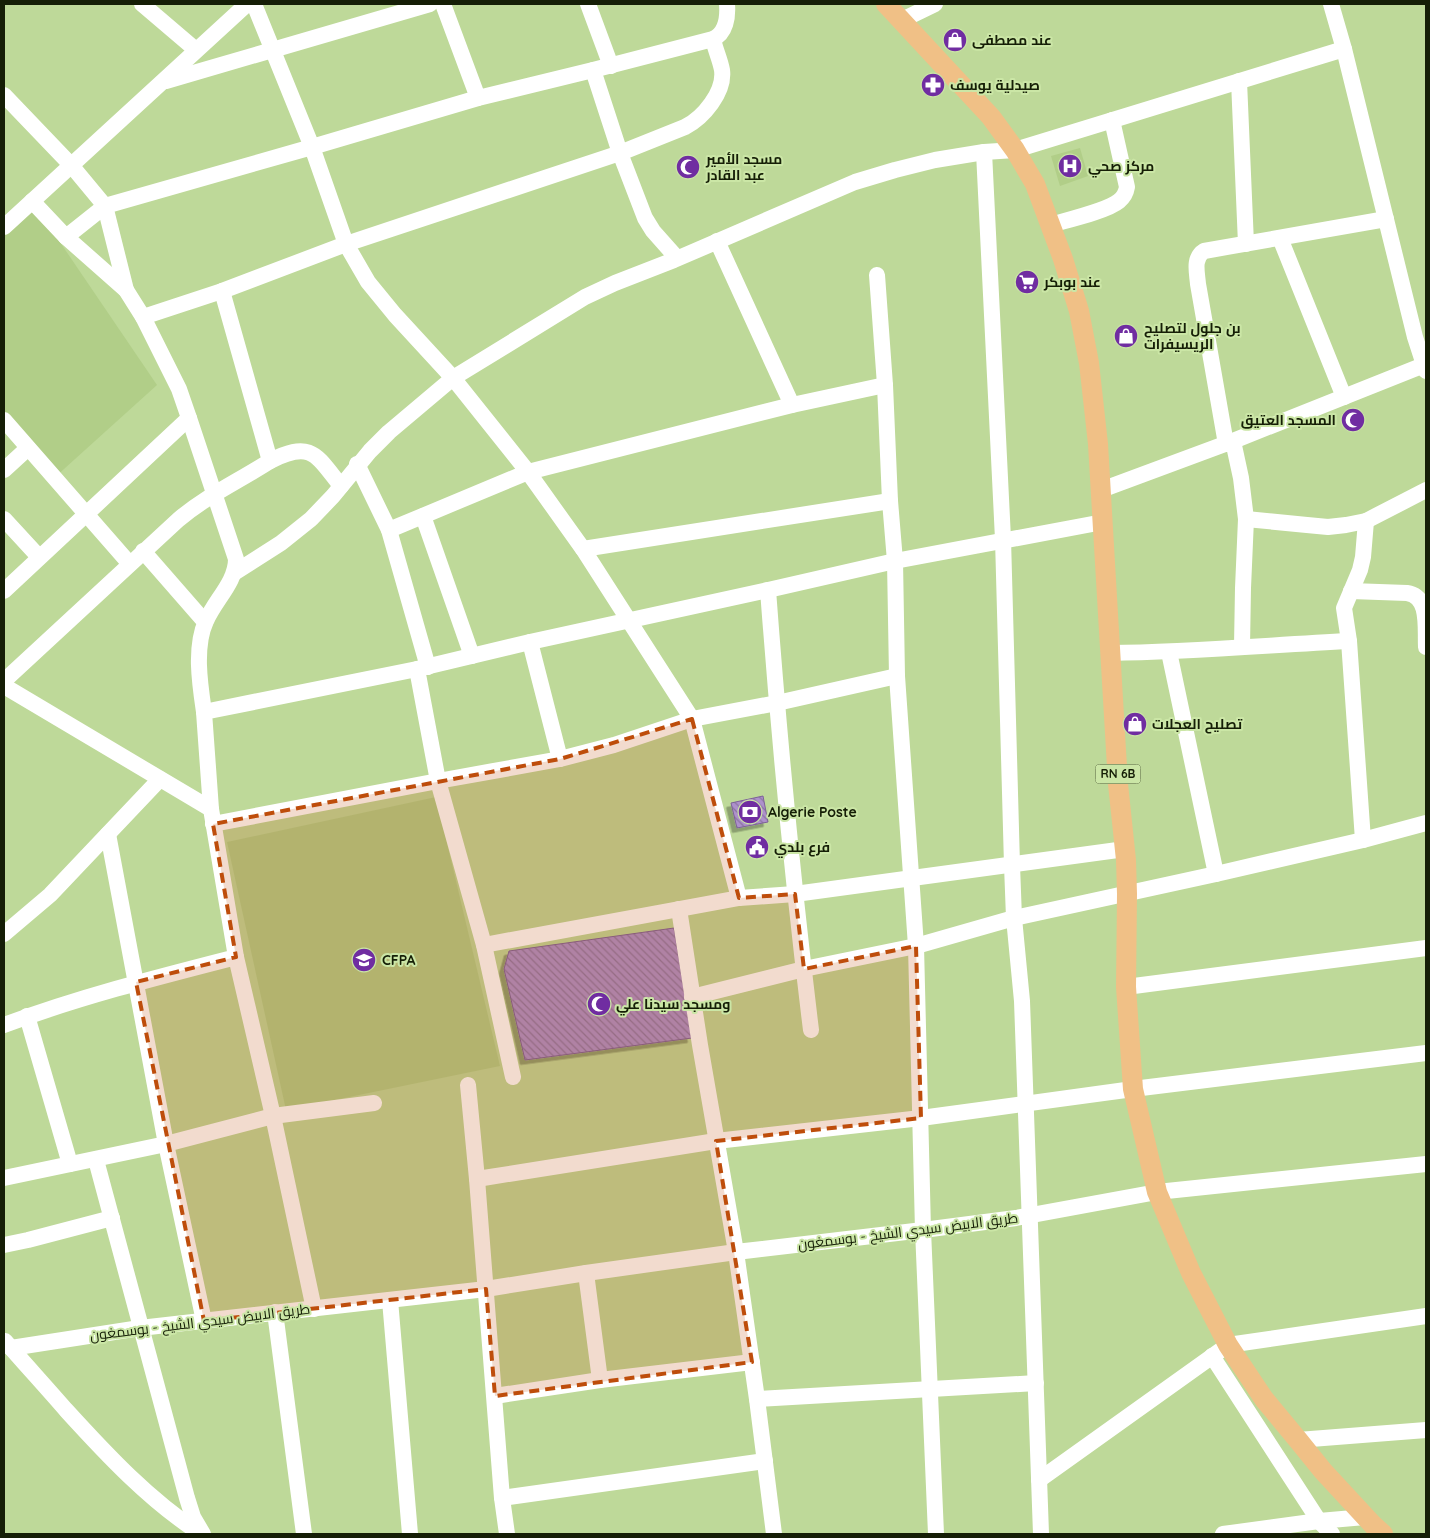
<svg xmlns="http://www.w3.org/2000/svg" width="1430" height="1538" font-family="Quicksand,Cairo,sans-serif">
<style>
.built{fill:#b1ce88}
.building{fill:url(#building-back-hatch);stroke:#7d6198;filter:url(#shadow)}
.lines{fill:none;stroke-linecap:round;stroke-linejoin:round}
.minor{stroke:#fff;stroke-width:16}
.major{stroke:#f0c086;stroke-width:20}
.marked{fill:#be4d0b;fill-opacity:0.2;stroke:#be4d0b;stroke-width:4;stroke-dasharray:10 6;stroke-linejoin:round}
.labels{text-anchor:middle;stroke-width:4;stroke-linejoin:round;paint-order:stroke}
.shield{fill:#cbe6a6;stroke:#4c5a36;stroke-width:1}
.shield-label{font-size:12px;font-weight:bold;fill:#151e06}
.poi-label{font-size:14px;font-weight:bold;fill:#151e06;stroke:#cbe6a6;text-anchor:start}
.street-label{font-size:14px;fill:#151e06;stroke:#cbe6a6}
</style>
<defs>
<pattern id="building-back-hatch" width="6" height="6" patternUnits="userSpaceOnUse" patternTransform="scale(1.25)"><rect width="6" height="6" fill="#ad90cb"/><path d="M-1 5l2 2M0 0l6 6M5-1l2 2" fill="none" stroke="#8c75a3"/></pattern>
<filter id="shadow"><feDropShadow dx="-4.5" dy="4.5" stdDeviation="0" flood-color="#0004"/></filter>
</defs>
<rect width="100%" height="100%" fill="#bed999"/>
<g class="built">
<polygon points="1080,148 1088,176 1060,186 1051,156"/>
<polygon points="32,201 157,385 54,478 4,421 4,227"/>
<polygon points="436,797 500,1066 286,1110 227,842"/>
</g>
<g class="building">
<polygon points="763,796 768,822 737,828 731,803"/>
<polygon points="674,928 692,1038 525,1060 504,969 509,951"/>
</g>
<g class="lines">
<g class="minor">
<polyline points="142,4 196,50"/>
<polyline points="254,4 312,147 346,244 368,282 395,315 453,378 528,472 583,549 692,719 739,898"/>
<polyline points="588,4 611,66"/>
<polyline points="1331,4 1344,49 1415,337 1426,371"/>
<polyline points="902,20 935,4"/>
<polyline points="166,81 430,4"/>
<polyline points="1239,81 1246,244"/>
<polyline points="4,95 71,165 105,206 126,290"/>
<path d="M478,98L593,70L713,39C726,33 728,17 727,4"/>
<polyline points="984,152 1003,539 1012,865 1014,918 1022,1001 1041,1534"/>
<path d="M1050,225C1067,220 1107,211 1119,201C1124,197 1126,193 1127,187L1112,120"/>
<polyline points="4,227 247,4"/>
<polyline points="66,237 105,206 312,147 478,98 443,4"/>
<polyline points="1280,238 1344,397"/>
<polyline points="717,241 792,405"/>
<path d="M677,258L653,231L645,218L620,153L685,127C703,118 725,92 722,70C720,59 715,49 713,39"/>
<polyline points="877,275 885,385 890,501 895,561 897,676 916,946 923,1230 936,1534"/>
<polyline points="143,317 222,291 346,244 620,153 593,70"/>
<path d="M189,418L236,559C236,582 215,600 206,621C194,647 200,685 204,712"/>
<polyline points="4,420 129,563"/>
<polyline points="1233,441 1241,478 1246,519 1243,588 1242,646"/>
<path d="M1226,444L1198,284C1197,272 1193,258 1204,251L1386,219"/>
<path d="M270,461C312,440 316,455 341,486"/>
<polyline points="357,464 389,530 428,667"/>
<polyline points="4,470 28,448"/>
<polyline points="1101,490 1233,441 1424,365"/>
<polyline points="423,516 472,656"/>
<polyline points="4,519 39,557"/>
<polyline points="1246,519 1307,525 1328,527 1346,525 1366,521 1426,490"/>
<polyline points="389,530 528,472 792,405 885,385"/>
<polyline points="583,549 890,501"/>
<polyline points="143,551 205,622"/>
<polyline points="234,573 281,543 311,519 333,496 370,451 389,432 453,378 585,297 615,283 674,260 855,182 895,170 935,160 984,152 1015,150 1344,49"/>
<path d="M768,590C779,737 793,884 811,1030"/>
<polyline points="4,591 189,418 179,389 143,317 126,290 66,237 32,201"/>
<path d="M1351,591L1407,593C1430,596 1425,629 1426,647"/>
<polyline points="530,642 560,759"/>
<polyline points="1169,652 1216,874"/>
<path d="M1111,653C1190,652 1270,645 1349,641"/>
<path d="M4,681L178,520C206,496 239,481 270,461L222,291"/>
<polyline points="4,686 211,809 236,957 273,1116 314,1309"/>
<polyline points="211,809 204,712 417,669"/>
<polyline points="213,824 438,781 560,759 614,745 692,719 777,703 897,676"/>
<polyline points="108,834 166,1144 204,1321"/>
<polyline points="1363,840 1349,641 1344,608 1360,570 1363,557 1366,521"/>
<polyline points="679,909 700,1045 736,1252 757,1399 774,1534"/>
<polyline points="4,934 50,895 160,779"/>
<polyline points="484,945 739,898 795,894 1125,849"/>
<polyline points="1126,987 1426,948"/>
<polyline points="692,997 804,969 916,946 1014,918 1216,874 1363,840 1426,823"/>
<polyline points="27,1016 70,1164"/>
<path d="M4,1025C79,997 158,977 236,957"/>
<polyline points="513,1077 484,945 438,781 417,669 530,642 768,590 895,561 1103,522"/>
<polyline points="468,1085 477,1179 502,1498 507,1534"/>
<polyline points="96,1160 187,1498 193,1517 203,1534"/>
<polyline points="4,1178 166,1144 273,1116 374,1103"/>
<polyline points="477,1179 716,1141 921,1118 1133,1089 1426,1053"/>
<polyline points="4,1245 28,1240 112,1218"/>
<polyline points="586,1273 600,1380"/>
<polyline points="390,1300 410,1534"/>
<polyline points="275,1312 304,1534"/>
<path d="M5,1341C25,1364 46,1387 66,1410C107,1455 149,1500 201,1534"/>
<polyline points="11,1348 140,1328 486,1289 586,1273 736,1252 923,1230 1016,1218 1157,1192 1426,1164"/>
<polyline points="1212,1356 1319,1521 1332,1534"/>
<polyline points="495,1396 600,1380 752,1362"/>
<polyline points="757,1399 1036,1383"/>
<polyline points="1298,1440 1426,1430"/>
<polyline points="1039,1480 1228,1345 1426,1316"/>
<polyline points="502,1498 765,1461"/>
<polyline points="1223,1534 1319,1521 1365,1517"/>
</g>
<polyline class="major" points="886,4 991,117 1015,150 1035,184 1063,259 1079,311 1089,363 1098,444 1118,784 1126,860 1127,894 1126,987 1133,1089 1157,1192 1191,1273 1228,1345 1264,1399 1298,1440 1323,1471 1373,1525 1383,1534"/>
</g>
<path class="marked" d="M692,719L739,898L795,894L804,969L916,946L921,1118L716,1141L752,1362L495,1396L486,1289L204,1321L136,982L236,957L213,824L560,759Z"/>
<defs>
<g id="shop-disc" transform="scale(1.25)"><circle r="9.5" fill="#702da1" stroke="#cbe6a6"/><path d="M-5-2.5h2.3a2.7 3.5 0 0 1 5.4 0H5L5.5 6h-11ZM-1.5-2.5h3a1.5 2.3 0 0 0-3 0Z" fill="#fff"/></g>
<g id="pharmacy-disc" transform="scale(1.25)"><circle r="9.5" fill="#702da1" stroke="#cbe6a6"/><path d="M-2-6h4v4h4v4h-4v4h-4v-4h-4v-4h4Z" fill="#fff"/></g>
<g id="hospital-disc" transform="scale(1.25)"><circle r="9.5" fill="#702da1" stroke="#cbe6a6"/><path d="M-5-5h3v3.5h4V-5h3V5h-3V1.5h-4V5h-3Z" fill="#fff"/></g>
<g id="mosque-disc" transform="scale(1.25)"><circle r="9.5" fill="#702da1" stroke="#cbe6a6"/><path d="M3.5-4.9A6 6 0 1 0 3.5 4.9A5 5 0 1 1 3.5-4.9Z" fill="#fff"/></g>
<g id="supermarket-disc" transform="scale(1.25)"><circle r="9.5" fill="#702da1" stroke="#cbe6a6"/><path d="M-6-5.5h2.5l.6 2H6L4.5 2H-2.5L-4.4-4H-6ZM-1.5 3.2a1.3 1.3 0 1 0 .1 0ZM3 3.2a1.3 1.3 0 1 0 .1 0Z" fill="#fff"/></g>
<g id="bank-disc" transform="scale(1.25)"><circle r="9.5" fill="#702da1" stroke="#cbe6a6"/><path d="M-6-4H6V4H-6ZM0-2.3a2.3 2.3 0 1 0 0 4.6a2.3 2.3 0 1 0 0-4.6Z" fill="#fff"/></g>
<g id="civic-disc" transform="scale(1.25)"><circle r="9.5" fill="#702da1" stroke="#cbe6a6"/><path d="M-.6-6.5H3V-4.5H.6V-3L4-1V1h2V6H-6V1h2V-1L-.6-3ZM-1.2 2.5V6h2.4V2.5Z" fill="#fff"/></g>
<g id="university-disc" transform="scale(1.25)"><circle r="9.5" fill="#702da1" stroke="#cbe6a6"/><path d="M0-5L7-2L0 1L-7-2ZM-4 1L0 2.5L4 1V4Q0 6-4 4Z" fill="#fff"/></g>
</defs>
<g fill-rule="evenodd">
<use href="#shop-disc" x="955" y="40"/>
<use href="#pharmacy-disc" x="933" y="85"/>
<use href="#hospital-disc" x="1070" y="166"/>
<use href="#mosque-disc" x="688" y="167"/>
<use href="#supermarket-disc" x="1027" y="282"/>
<use href="#shop-disc" x="1126" y="336"/>
<use href="#mosque-disc" x="1353" y="420"/>
<use href="#shop-disc" x="1135" y="724"/>
<use href="#bank-disc" x="750" y="812"/>
<use href="#civic-disc" x="757" y="847"/>
<use href="#university-disc" x="364" y="960"/>
<use href="#mosque-disc" x="599" y="1004"/>
</g>
<g class="labels">
<rect class="shield" x="1095.5" y="764.5" width="45" height="19" rx="4"/>
<g class="shield-label">
<text x="1118" y="778">RN 6B</text>
</g>
<g class="poi-label">
<text x="972" y="45">عند مصطفى</text>
<text x="950" y="90">صيدلية يوسف</text>
<text x="706" y="164">مسجد الأمير<tspan x="706" dy="16">عبد القادر</tspan></text>
<text x="1088" y="171">مركز صحي</text>
<text x="1044" y="287">عند بوبكر</text>
<text x="1144" y="333">بن جلول لتصليح<tspan x="1144" dy="16">الريسيفرات</tspan></text>
<text x="1336" y="425" text-anchor="end">المسجد العتيق</text>
<text x="1152" y="729">تصليح العجلات</text>
<text x="768" y="817">Algerie Poste</text>
<text x="774" y="852">فرع بلدي</text>
<text x="382" y="965">CFPA</text>
<text x="616" y="1009">ومسجد سيدنا علي</text>
</g>
<g class="street-label">
<text transform="translate(908 1231) rotate(-7)" y="5">طريق الابيض سيدي الشيخ - بوسمغون</text>
<text transform="translate(200 1322) rotate(-7)" y="5">طريق الابيض سيدي الشيخ - بوسمغون</text>
</g>
</g>
<rect width="1430" height="1538" fill="none" stroke="#151e06" stroke-width="10"/>
</svg>
